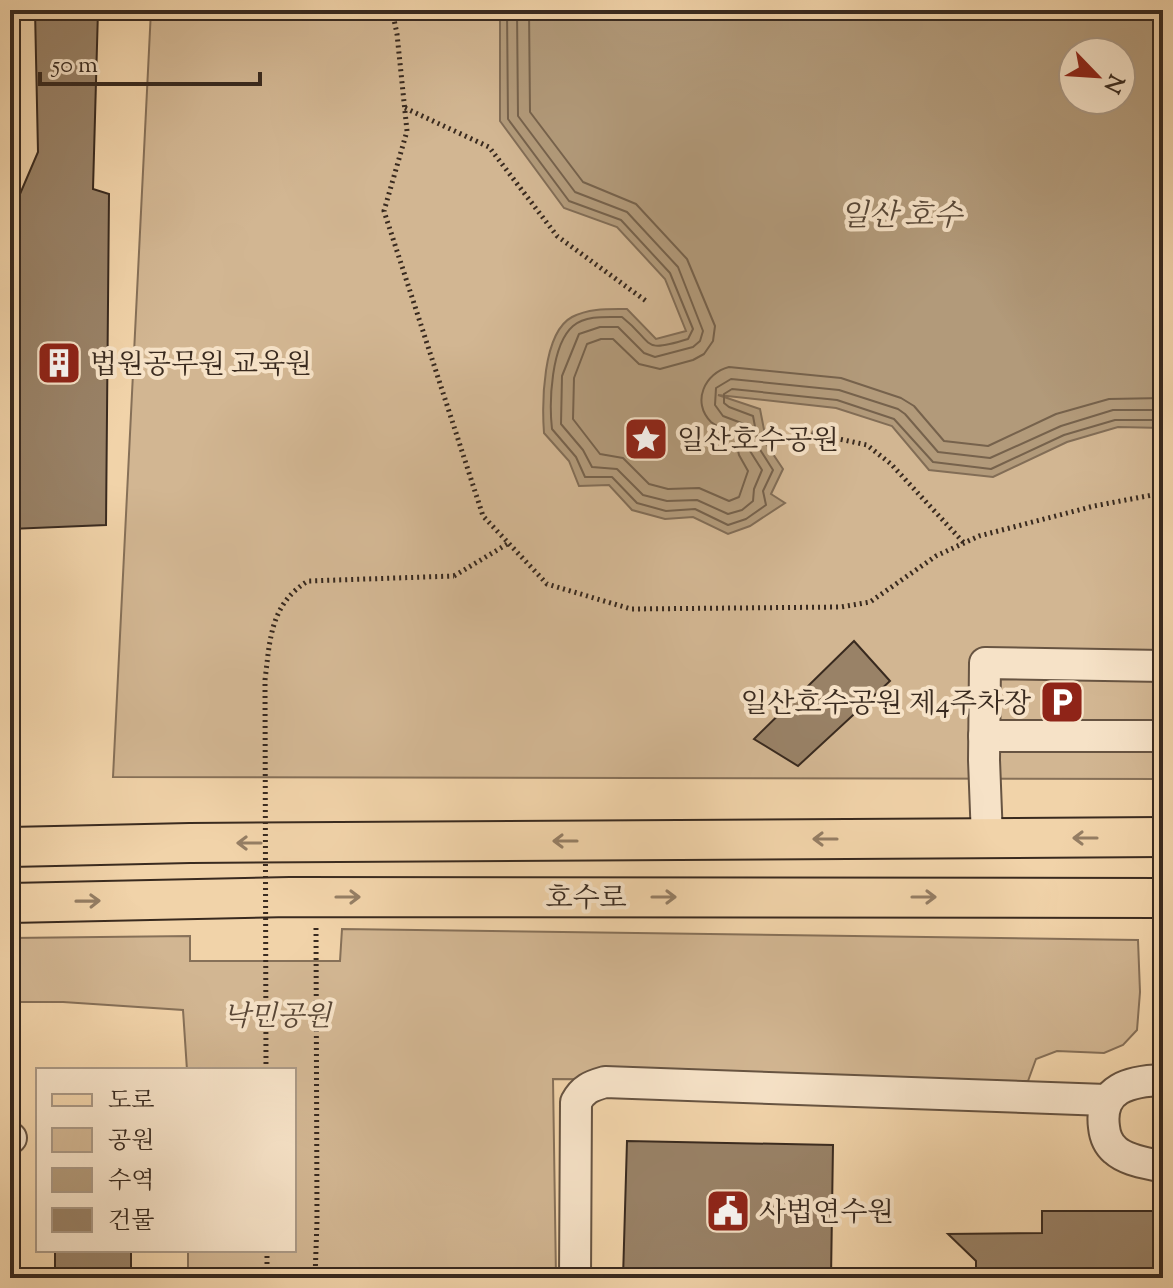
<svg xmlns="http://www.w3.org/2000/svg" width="1173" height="1288" font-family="'Sorts Mill Goudy','Noto Serif KR',serif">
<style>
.green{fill:#d2b692;stroke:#867058;stroke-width:2;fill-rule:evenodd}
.water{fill:#b29a7a;stroke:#826d56;stroke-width:2;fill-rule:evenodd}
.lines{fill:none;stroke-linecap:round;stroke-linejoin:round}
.shore{stroke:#76624c;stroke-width:2}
.building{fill:#998267;stroke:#392a1f;stroke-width:2}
.minor-casing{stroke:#675442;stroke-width:34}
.major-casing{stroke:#392a1f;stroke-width:42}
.path{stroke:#392a1f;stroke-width:5;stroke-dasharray:2 4;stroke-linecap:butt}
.minor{stroke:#f6e2c7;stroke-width:30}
.major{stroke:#f1d3a9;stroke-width:38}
.path-bridge{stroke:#392a1f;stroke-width:5;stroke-dasharray:2 4;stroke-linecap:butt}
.oneway{stroke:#957e64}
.labels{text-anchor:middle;stroke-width:8;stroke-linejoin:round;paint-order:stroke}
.poi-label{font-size:28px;fill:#392a1f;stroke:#f6e2c7;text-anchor:start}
.street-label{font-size:28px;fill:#392a1f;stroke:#f6e2c7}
.park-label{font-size:28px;font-style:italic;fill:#584636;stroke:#f6e2c7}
.water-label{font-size:30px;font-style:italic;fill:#574636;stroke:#f6e2c7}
</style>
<rect width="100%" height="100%" fill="#f1d3a9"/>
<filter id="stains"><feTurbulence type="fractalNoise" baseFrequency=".0025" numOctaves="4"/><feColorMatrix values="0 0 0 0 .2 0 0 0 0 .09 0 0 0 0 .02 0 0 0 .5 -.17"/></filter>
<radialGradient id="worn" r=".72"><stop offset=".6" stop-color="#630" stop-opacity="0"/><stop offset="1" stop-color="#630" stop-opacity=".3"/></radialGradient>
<g class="green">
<path d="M151,10H1163V779L113,777ZM1073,52H1121V100H1073Z"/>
<polygon points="342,929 1138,940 1140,992 1137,1030 1123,1045 1104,1053 1057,1051 1036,1059 1028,1081 553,1079 556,1278 188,1278 188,1250 294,1250 294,1070 187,1070 183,1010 63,1002 10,1002 10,938 190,936 190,961 340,961"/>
</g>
<path class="water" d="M500,10H1163V428L1118,427L1067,442L993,477L929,470L892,426L836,408L718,395L760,409L767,445L783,469L771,494L785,503L750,526L728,534L693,517L665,519L632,510L609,485L579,486L569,461L544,433C542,405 542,333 572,317C589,308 608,309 627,309L656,339L686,331L665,279L617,227L564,208L500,121ZM1073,52H1121V100H1073Z"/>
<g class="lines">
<g class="shore">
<path d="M507,10L508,119L569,201L621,220L670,273L693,329L688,339C640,354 655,343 622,317C607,317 586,315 573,326C551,345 549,402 552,429L576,457L585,477H612L637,503L666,511L695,509L728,525L746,519L766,505L763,491L773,470L759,448L753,416L729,407L724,403V394L732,389L837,400L894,419L933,462L991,469L1064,435L1115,420H1163"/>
<polyline points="517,10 518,116 575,192 627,212 678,267 703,331 700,341 693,347 655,357 644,353 618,327 600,327 579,334 562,376 561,424 583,450 592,467 617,469 643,495 667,501 697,500 728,514 742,510 753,501 754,489 762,470 750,451 744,424 723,416 715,405 716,388 731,379 839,390 898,409 905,414 938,452 990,458 1061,426 1113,410 1163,410"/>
<path d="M529,10L530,112L583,182L636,204L687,259L715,326L713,341L704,354L693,360L660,369L639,364L613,339H601L587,344L574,378L573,419L600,454L623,458L649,484L668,489L699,488L729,501L739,497L748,471L739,455L734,434C727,429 718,428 711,422C691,402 705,373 729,367L841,378L901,398L914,406L944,441L988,446L1056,414L1109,399L1163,398"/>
</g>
</g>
<g class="building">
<polygon points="35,10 98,10 93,189 109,194 106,525 10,529 10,202 17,201 38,152"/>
<polygon points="854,641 890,681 798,766 754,739"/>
<polygon points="627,1141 833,1145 831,1278 623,1278"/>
<polygon points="1042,1211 1163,1211 1163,1278 976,1278 976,1261 948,1234 1042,1233"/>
<rect x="55" y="1250" width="76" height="28"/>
</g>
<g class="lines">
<g class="minor-casing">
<g id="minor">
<polyline points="984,736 1163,736"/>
<polyline points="987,838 984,760 985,663 1163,666"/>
<path d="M1163,1080C1130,1081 1099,1088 1104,1127C1105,1137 1108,1144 1115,1150C1127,1161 1148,1163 1163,1167"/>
<polyline points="10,1138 11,1138"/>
<path d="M575,1278L576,1102C583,1089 591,1086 605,1082L1106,1100"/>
</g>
</g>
<g class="major-casing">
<g id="major">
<polyline points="10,847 190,843 1163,837"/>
<polyline points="10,903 290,897 1163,898"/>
</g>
</g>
<g class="path">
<polyline points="392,10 397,34 407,131 384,211 483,516 547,584 631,609 841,607 870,602 936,556 979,536 1094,506 1163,493"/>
<polyline points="405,108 489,147 557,236 646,301"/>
<polyline points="788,428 867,445 891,464 964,543"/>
<polyline points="454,576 509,543"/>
<polyline points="267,1250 267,1278"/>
<polyline points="315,1278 317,1221 316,927"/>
</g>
<use href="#minor" class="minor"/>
<use href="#major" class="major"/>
<path class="path-bridge" d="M266,1070L265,680C270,640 270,604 308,581L454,576"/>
</g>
<defs><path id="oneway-shaft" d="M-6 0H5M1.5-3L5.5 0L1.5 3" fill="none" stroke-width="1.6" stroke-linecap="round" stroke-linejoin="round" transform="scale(2)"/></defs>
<g class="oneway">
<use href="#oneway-shaft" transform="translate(1085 838) rotate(180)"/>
<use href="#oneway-shaft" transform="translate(825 839) rotate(180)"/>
<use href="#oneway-shaft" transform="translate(565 841) rotate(180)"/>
<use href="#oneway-shaft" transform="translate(249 843) rotate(180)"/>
<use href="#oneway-shaft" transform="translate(348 897)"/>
<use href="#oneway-shaft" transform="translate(664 897)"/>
<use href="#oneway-shaft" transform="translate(924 897)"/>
<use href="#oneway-shaft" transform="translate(88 901) rotate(-1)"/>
</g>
<defs>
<g id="building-square" transform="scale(2.3)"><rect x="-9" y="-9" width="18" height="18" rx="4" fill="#8f2418" stroke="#f6e2c7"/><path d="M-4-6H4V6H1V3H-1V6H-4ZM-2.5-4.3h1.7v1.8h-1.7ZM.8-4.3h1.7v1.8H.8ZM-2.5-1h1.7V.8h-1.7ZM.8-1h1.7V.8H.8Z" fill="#fff"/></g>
<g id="sight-square" transform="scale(2.3)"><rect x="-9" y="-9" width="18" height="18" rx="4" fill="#8f2418" stroke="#f6e2c7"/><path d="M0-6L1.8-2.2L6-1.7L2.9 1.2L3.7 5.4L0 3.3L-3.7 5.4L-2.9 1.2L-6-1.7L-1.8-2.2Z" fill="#fff"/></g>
<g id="parking-square" transform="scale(2.3)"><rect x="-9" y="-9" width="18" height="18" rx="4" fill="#8f2418" stroke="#f6e2c7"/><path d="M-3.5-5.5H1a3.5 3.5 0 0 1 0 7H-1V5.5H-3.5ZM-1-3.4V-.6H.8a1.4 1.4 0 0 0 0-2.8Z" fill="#fff"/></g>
<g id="civic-square" transform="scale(2.3)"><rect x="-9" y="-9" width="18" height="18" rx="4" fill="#8f2418" stroke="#f6e2c7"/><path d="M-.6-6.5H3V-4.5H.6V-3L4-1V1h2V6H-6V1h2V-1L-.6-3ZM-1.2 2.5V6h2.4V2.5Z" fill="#fff"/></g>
</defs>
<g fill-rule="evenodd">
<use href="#building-square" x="59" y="363"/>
<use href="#sight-square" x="646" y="439"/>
<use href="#parking-square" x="1062" y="702"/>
<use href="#civic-square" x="728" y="1211"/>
</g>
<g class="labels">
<g class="poi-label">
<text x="90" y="373">법원공무원 교육원</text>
<text x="677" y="449">일산호수공원</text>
<text x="1031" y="712" text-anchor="end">일산호수공원 제4주차장</text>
<text x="759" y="1221">사법연수원</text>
</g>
<g class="street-label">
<text x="586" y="907">호수로</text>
</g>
<g class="park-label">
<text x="277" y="1025">낙민공원</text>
</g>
<g class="water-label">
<text x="901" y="225">일산 호수</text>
</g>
</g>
<rect width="1173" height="1288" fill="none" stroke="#f1d3a9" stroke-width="40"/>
<rect x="12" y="12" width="1149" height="1264" fill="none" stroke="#392a1f" stroke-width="4"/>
<rect x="20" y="20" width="1133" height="1248" fill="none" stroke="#392a1f" stroke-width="2"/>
<rect x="36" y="1068" width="260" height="184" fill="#f6e2c7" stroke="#aa9884" stroke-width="2"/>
<rect x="52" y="1094" width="40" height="12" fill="#f1d3a9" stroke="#aa9884" stroke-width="2"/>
<text x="108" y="1108" font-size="24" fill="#392a1f">도로</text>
<rect x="52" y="1128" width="40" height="24" fill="#d2b692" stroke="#aa9884" stroke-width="2"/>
<text x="108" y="1148" font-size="24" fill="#392a1f">공원</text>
<rect x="52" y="1168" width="40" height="24" fill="#b29a7a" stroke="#aa9884" stroke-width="2"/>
<text x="108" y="1188" font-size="24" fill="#392a1f">수역</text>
<rect x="52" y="1208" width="40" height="24" fill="#998267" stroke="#aa9884" stroke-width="2"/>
<text x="108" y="1228" font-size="24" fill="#392a1f">건물</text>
<g transform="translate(1097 76) rotate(115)"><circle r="38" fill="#f6e2c7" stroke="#aa9884" stroke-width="2"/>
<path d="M0-6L14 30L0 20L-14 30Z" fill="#8f2418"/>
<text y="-12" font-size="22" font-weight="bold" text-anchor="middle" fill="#392a1f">N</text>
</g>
<path d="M40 72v12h220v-12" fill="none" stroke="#392a1f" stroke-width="4"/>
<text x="52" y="72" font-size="24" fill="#392a1f" stroke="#f6e2c7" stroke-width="6" paint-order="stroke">50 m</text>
<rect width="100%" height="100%" filter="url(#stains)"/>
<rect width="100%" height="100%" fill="url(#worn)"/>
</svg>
